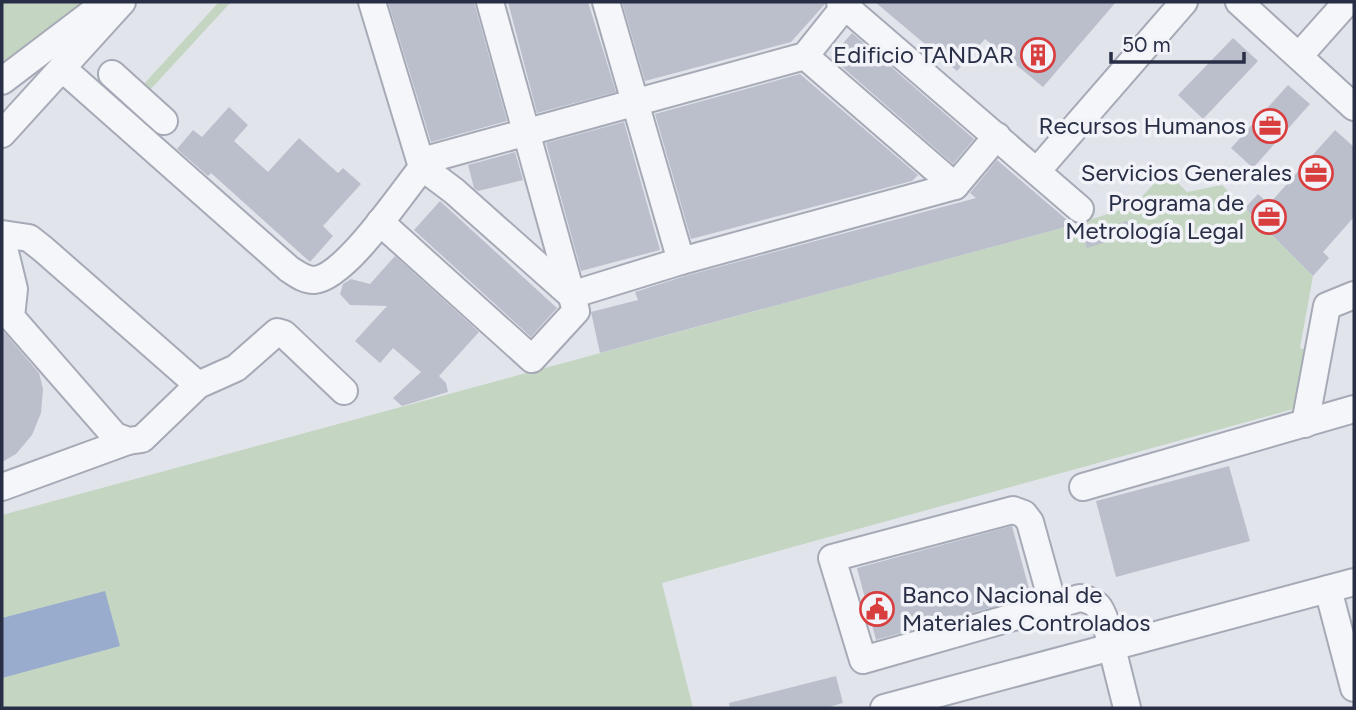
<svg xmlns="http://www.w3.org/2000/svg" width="1356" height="710" font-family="Figtree,sans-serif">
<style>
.green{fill:#c4d6c2}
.water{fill:#9aacce}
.building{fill:#bbbfcc}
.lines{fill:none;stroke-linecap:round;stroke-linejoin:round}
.minor-casing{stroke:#a6aab6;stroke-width:30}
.minor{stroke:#f5f6f9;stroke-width:26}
.labels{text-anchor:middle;stroke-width:7;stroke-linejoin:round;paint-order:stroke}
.poi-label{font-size:24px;fill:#282e45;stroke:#f2f3f8;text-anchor:end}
</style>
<rect width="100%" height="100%" fill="#e2e4eb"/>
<g class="green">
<polygon points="2,2 98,2 2,70"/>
<polygon points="219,2 231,2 149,91 142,86"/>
<polygon points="1166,171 1187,192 1222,185 1313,276 1300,348 1311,351 1301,407 662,583 693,708 2,708 2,515 1073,225 1133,206"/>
</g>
<polygon class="water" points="105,591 120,646 2,678 2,618"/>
<g class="building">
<polygon points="388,2 474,2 507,121 431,142"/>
<polygon points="508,2 588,2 616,92 537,113"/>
<polygon points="622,2 825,2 825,4 791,42 645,81"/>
<polygon points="875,2 1116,2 1043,87 985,39 957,71"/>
<polygon points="852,33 974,139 953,164 831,57"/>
<polygon points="1233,38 1258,61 1203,119 1178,95"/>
<polygon points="800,74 918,175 912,181 691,239 655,114"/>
<polygon points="1288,85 1310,104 1253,168 1231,148"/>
<polygon points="229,107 248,125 234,141 268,172 299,138 338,173 343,168 361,184 323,226 333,236 310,262 211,173 208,176 177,149 193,130 202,137"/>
<polygon points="624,122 660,250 581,271 546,143"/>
<polygon points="1335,130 1354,147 1354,217 1323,252 1329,258 1313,276 1245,208 1258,194 1269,204"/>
<polygon points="515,152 523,180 478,191 474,188 468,165"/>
<polygon points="997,160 1073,225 600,353 591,312 638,300 635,292 685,276 976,198 970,193"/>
<polygon points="440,201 557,308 531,337 414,230"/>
<polygon points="1127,221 1131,234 1087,248 1083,235"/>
<polygon points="395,256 479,332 439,376 446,383 448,392 402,406 393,398 421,372 393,348 380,363 355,341 387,306 350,305 340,294 343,284 351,279 370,284"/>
<polygon points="2,330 39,373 43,389 41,413 32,435 16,454 2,462"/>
<polygon points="1229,466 1250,541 1116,577 1096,501"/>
<polygon points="1012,526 1031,596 876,640 857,568"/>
<polygon points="836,676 843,703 826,708 730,708 729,703"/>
</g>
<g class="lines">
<g class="minor-casing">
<g id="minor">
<polyline points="372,2 422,167 454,191 571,295"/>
<polyline points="606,2 681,261"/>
<polyline points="840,2 1080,209"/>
<polyline points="1239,2 1354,107"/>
<polyline points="805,56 955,186"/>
<polyline points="1299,56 1347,2"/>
<path d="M62,68L289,269C297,274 304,280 314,280C347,278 408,183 429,159L805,56L845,6"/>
<polyline points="112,74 164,121"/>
<polyline points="2,81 101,6"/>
<polyline points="2,134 122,2"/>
<polyline points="1037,171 1184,2"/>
<polyline points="380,222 532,359 576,311 490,2"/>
<polyline points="2,234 29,238 43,249 198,385"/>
<polyline points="2,240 14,289 11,317 115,436 128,441 142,439 198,385 236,368 277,332 284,334 344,391"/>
<polyline points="571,295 681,261 955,186 997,136"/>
<polyline points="1305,424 1327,306 1354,295"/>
<polyline points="2,487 128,441"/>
<polyline points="1083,487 1354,409"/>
<polyline points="1328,589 1354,688"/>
<path d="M1053,605L1030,522L1024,514L1013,510L832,558L863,660L1080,598C1097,601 1101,607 1106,624L1127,708"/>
<polyline points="884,708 1354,582"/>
</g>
</g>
<use href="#minor" class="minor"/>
</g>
<defs>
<g id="building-ring" transform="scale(1.75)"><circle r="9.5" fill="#f2f3f8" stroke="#d93e3f" stroke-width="1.5"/><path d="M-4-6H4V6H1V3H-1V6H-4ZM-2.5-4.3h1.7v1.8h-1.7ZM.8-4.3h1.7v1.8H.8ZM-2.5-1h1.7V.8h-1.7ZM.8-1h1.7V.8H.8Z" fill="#d93e3f"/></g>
<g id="office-ring" transform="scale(1.75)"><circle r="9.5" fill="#f2f3f8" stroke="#d93e3f" stroke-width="1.5"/><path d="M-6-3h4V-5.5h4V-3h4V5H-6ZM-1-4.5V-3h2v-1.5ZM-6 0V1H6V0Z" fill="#d93e3f"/></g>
<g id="civic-ring" transform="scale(1.75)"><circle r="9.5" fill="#f2f3f8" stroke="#d93e3f" stroke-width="1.5"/><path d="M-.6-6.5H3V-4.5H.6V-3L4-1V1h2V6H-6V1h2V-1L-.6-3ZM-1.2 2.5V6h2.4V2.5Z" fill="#d93e3f"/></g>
</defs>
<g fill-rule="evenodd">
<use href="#building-ring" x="1038" y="55"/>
<use href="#office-ring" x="1270" y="126"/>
<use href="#office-ring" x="1316" y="173"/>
<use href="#office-ring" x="1269" y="217"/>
<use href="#civic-ring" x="877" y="609"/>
</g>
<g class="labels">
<g class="poi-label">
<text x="1014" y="63">Edificio TANDAR</text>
<text x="1246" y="134">Recursos Humanos</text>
<text x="1292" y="181">Servicios Generales</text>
<text x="1244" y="211">Programa de<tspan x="1244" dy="28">Metrología Legal</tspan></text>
<text x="902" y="603" text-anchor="start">Banco Nacional de<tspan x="902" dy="28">Materiales Controlados</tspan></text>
</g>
</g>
<rect width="1356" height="710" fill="none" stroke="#282e45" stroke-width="7"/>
<path d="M1111 52v10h133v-10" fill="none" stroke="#282e45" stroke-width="3.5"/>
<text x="1122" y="52" font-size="21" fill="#282e45" stroke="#f2f3f8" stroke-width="5" paint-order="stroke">50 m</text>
</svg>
